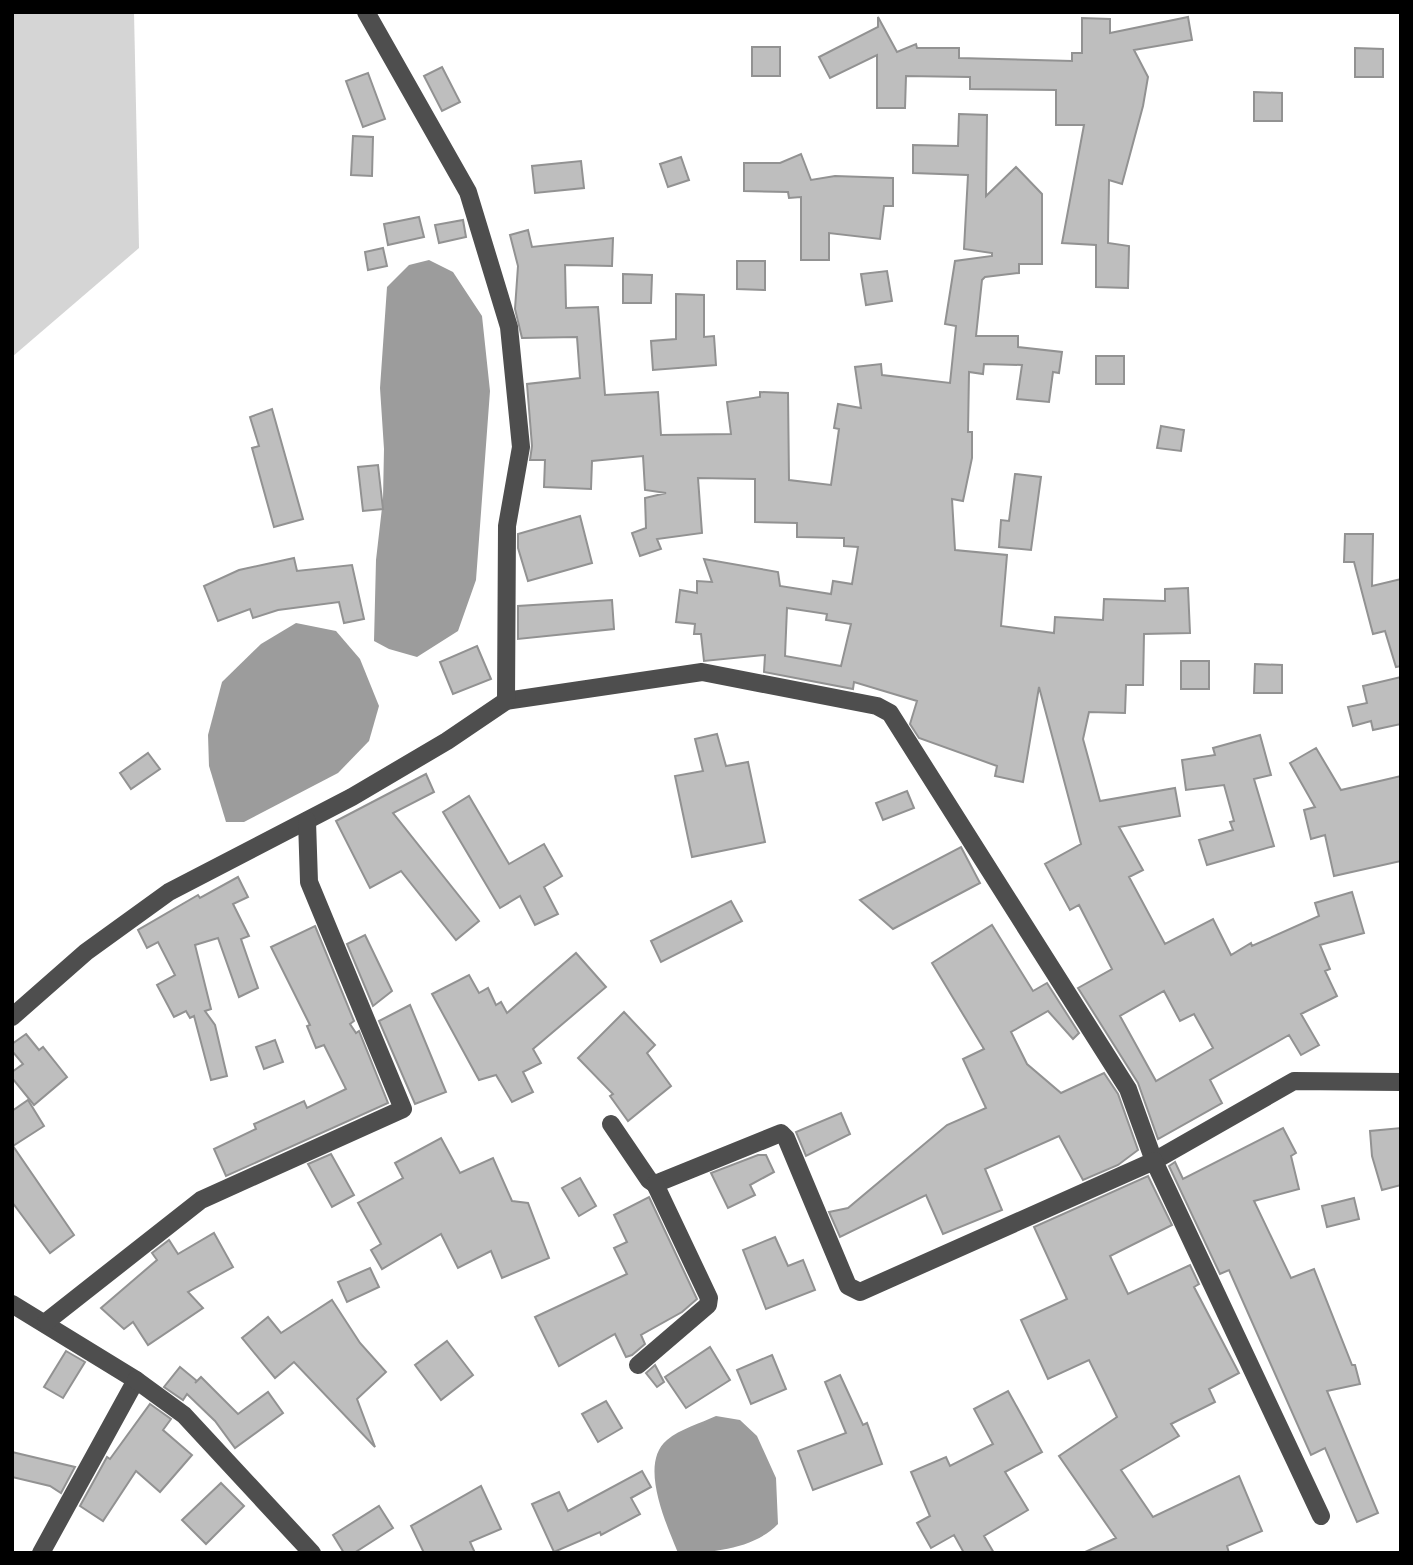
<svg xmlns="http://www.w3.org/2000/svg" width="1413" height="1565" font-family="'Sofia Sans Condensed',sans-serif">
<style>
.green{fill:#d5d5d5}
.water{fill:#9c9c9c}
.building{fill:#bebebe;stroke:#929292;stroke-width:2;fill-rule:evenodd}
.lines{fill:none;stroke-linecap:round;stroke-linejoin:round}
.minor{stroke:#4e4e4e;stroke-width:18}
</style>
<rect width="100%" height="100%" fill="#fff"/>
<polygon class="green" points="12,12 134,12 139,248 12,357"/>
<g class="water">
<polygon points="429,260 453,272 482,316 490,391 476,580 458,631 417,657 389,649 374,641 376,560 383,499 384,449 380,388 387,287 409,265"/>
<polygon points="296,623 336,631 360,659 379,706 369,741 338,773 244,822 226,822 209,766 208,735 222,682 261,644"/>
<path d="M716,1416L740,1420L757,1436L776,1478L778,1524C754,1549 711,1553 678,1553C667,1525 638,1464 667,1440C680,1429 701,1423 716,1416Z"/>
</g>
<g class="building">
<polygon points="878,17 897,52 916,44 917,48 959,48 959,58 1072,61 1072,53 1082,53 1082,18 1110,19 1110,33 1188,17 1192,40 1134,50 1148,77 1143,106 1122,184 1109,180 1108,243 1129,246 1128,288 1096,287 1096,245 1062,243 1084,125 1056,125 1056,90 970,89 970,77 906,76 905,108 877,108 877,55 830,78 819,57 878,27"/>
<rect x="752" y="47" width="28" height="29"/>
<polygon points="1355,48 1383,49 1383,77 1355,77"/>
<polygon points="442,67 460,102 442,111 424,76"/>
<polygon points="368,73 385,119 363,127 346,81"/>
<polygon points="1254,92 1282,93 1282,121 1254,121"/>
<path d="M959,114L987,115L986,196L1016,167L1042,194V264H1019V273L985,277L982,280L976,336H1018V347L1062,352L1059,373L1053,372L1049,402L1017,399L1022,365L984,364L983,374L969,372L968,432H972V458L963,501L952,499L955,550L1007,555L1001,626L1054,633L1055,617L1103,620L1104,599L1165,601V589L1188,588L1190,633L1144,634L1143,685H1126L1125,713L1089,712L1083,739L1100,801L1175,788L1180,816L1119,827L1143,870L1129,877L1165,944L1213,919L1231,955L1251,943L1252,946L1319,916L1315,903L1352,892L1364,933L1320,945L1330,969L1325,971L1337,996L1301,1014L1319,1045L1301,1055L1289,1035L1210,1080L1222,1103L1158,1139L1138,1083L1078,988L1112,969L1079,905L1070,910L1045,864L1081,844L1039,687L1023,782L995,776L997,766L919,738L910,724L917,701L854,682L853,689L764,672L765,655L704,661L701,634H694L695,624L676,622L680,590L697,593V581L712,582L704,559L778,572L780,586L831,594L833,581L852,584L858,547L844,546V538L797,537V523L755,522V479L698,478L702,533L657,539L661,549L640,556L632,533L646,528L645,498L666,493L645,490L643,456L592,461L591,489L544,487L545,460H530L532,446L527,384L580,378L577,337L522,338L515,309L518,266L510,235L528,230L532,247L613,238L612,266L565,265L566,308L598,307L605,395L658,392L661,435L731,434L727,402L760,397V392L788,393L789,480L831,485L839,429L834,428L838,404L861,408L855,367L881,364L882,375L950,383L956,326L945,324L955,261L992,256V253L964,249L968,175L913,173V145L958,146ZM787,608L827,614L826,620L851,624L841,666L785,656ZM1164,991L1180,1021L1194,1014L1213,1048L1156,1081L1120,1016Z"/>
<polygon points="353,136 373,137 372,176 351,175"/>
<polygon points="801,154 811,180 835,176 893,178 893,206 884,206 880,239 829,233 829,260 801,260 801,197 789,198 788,192 744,191 744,163 780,163"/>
<polygon points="681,157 689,180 668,187 660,164"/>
<polygon points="581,161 584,188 535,193 532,166"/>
<polygon points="419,217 424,237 388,245 384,224"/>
<polygon points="463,220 466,237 439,243 435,225"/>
<polygon points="383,248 387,266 368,270 365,252"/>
<polygon points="737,261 765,261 765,290 737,289"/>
<polygon points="887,271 892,301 866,305 861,274"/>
<polygon points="623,274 652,275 651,303 623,303"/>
<polygon points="676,294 704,295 704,337 714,336 716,365 653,370 651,341 676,339"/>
<rect x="1096" y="356" width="28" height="28"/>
<polygon points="272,409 303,519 274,527 252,448 259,446 250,417"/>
<polygon points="1161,426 1184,430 1181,451 1157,448"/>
<polygon points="378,465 383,509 363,511 358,467"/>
<polygon points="1015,474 1041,477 1031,550 999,547 1001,520 1009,521"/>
<polygon points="580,516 592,563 528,581 518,548 518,534"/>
<polygon points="1345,534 1373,534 1372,586 1401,579 1401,666 1396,667 1385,631 1373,634 1354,562 1344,562"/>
<polygon points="294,558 297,571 352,565 364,619 344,623 339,602 278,610 253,618 250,609 218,621 204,586 239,570"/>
<polygon points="612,600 614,629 518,639 518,606"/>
<polygon points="477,646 491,679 453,694 440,662"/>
<rect x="1181" y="661" width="28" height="28"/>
<polygon points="1255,664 1282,665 1282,693 1254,693"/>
<polygon points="1401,677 1401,724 1373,730 1371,721 1353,726 1348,707 1367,703 1363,686"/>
<polygon points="717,734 726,766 748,762 765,842 692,857 675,776 703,771 695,739"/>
<polygon points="1260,735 1271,775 1254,779 1274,846 1207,865 1199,840 1233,830 1230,822 1234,821 1224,785 1186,790 1182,760 1215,755 1213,748"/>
<polygon points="1316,748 1341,790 1401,776 1401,861 1334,876 1325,835 1311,839 1304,810 1315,807 1290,763"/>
<polygon points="148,753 160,769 131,789 120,773"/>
<polygon points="426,774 434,792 393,813 479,921 456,940 401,871 370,888 336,821"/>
<polygon points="907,791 914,808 883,820 876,803"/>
<polygon points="469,796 509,864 544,844 562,876 544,887 558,914 535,925 520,896 500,908 443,812"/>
<polygon points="961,847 980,883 893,929 860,900"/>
<polygon points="238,877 248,897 233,904 249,936 241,939 258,988 239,997 218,938 195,945 211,1009 205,1011 215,1025 227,1076 211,1080 194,1016 190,1018 186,1011 174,1017 157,985 175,975 158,942 147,948 138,930 198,895 200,898"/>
<polygon points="731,901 742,921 661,962 651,941"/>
<polygon points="992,925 1033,991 1047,983 1079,1033 1073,1039 1048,1011 1011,1032 1027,1064 1061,1093 1104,1073 1118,1094 1138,1150 1118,1165 1083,1180 1059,1136 985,1169 1002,1210 943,1234 926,1195 840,1237 829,1212 848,1208 947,1125 986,1108 963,1059 984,1049 932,963"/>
<polygon points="315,926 354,1021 350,1024 356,1033 359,1031 388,1103 226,1176 214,1149 256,1129 254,1124 304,1101 307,1108 346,1089 324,1045 316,1048 307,1026 310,1025 271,947"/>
<polygon points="365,935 392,991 373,1006 347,944"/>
<polygon points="576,953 606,987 533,1049 541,1063 523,1072 533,1092 512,1102 496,1075 479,1080 432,994 469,975 479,993 488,988 496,1005 501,1002 507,1013"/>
<polygon points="410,1005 446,1092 415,1104 379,1021"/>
<polygon points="624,1012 655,1045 647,1053 671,1086 628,1121 610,1096 613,1094 578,1058"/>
<polygon points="26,1034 39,1050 43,1047 67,1077 34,1105 12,1078 12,1072 23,1064 12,1051 12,1044"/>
<polygon points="275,1040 283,1062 264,1069 256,1047"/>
<polygon points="28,1100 44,1126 13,1146 74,1235 50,1253 12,1202 12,1111"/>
<polygon points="841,1113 850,1134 806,1156 796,1132"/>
<polygon points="1283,1128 1296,1153 1291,1156 1299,1189 1254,1201 1291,1278 1314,1269 1352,1365 1355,1365 1360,1384 1327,1391 1378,1513 1357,1522 1325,1448 1311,1455 1229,1270 1220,1274 1169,1166 1175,1162 1183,1179"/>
<polygon points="1401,1128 1401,1185 1382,1190 1372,1156 1370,1131"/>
<polygon points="441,1138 460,1173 493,1158 512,1201 528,1203 549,1258 502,1278 491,1251 458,1268 441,1234 382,1269 371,1250 381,1244 358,1203 403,1178 395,1163"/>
<polygon points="331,1154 354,1195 332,1207 308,1164"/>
<polygon points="758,1155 766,1155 774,1172 750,1185 755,1195 728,1208 711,1173"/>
<polygon points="1148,1176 1172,1225 1110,1256 1128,1294 1190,1265 1199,1284 1194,1287 1239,1373 1209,1389 1215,1402 1171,1424 1179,1436 1121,1470 1153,1517 1239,1476 1262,1531 1227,1546 1229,1553 1083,1553 1116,1538 1059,1456 1117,1417 1089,1360 1048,1379 1021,1320 1067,1299 1034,1227"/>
<polygon points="580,1178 596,1206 579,1216 562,1188"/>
<polygon points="649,1197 697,1299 682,1312 641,1335 645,1344 632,1355 626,1357 615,1334 559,1366 535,1317 627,1274 614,1248 627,1242 614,1215"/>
<polygon points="1354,1198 1359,1219 1327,1227 1322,1206"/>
<polygon points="214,1233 233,1267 188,1292 203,1308 148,1345 133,1322 124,1329 101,1308 157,1260 152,1253 169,1240 178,1254"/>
<polygon points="775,1237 788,1266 803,1260 815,1290 766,1309 743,1250"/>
<polygon points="370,1268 379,1287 347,1302 338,1282"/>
<polygon points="332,1300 360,1343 386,1372 357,1399 375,1447 294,1362 275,1378 242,1338 268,1317 281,1333"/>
<polygon points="447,1341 473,1375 441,1400 415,1365"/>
<polygon points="710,1347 730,1380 686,1408 665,1377"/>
<polygon points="66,1351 85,1362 63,1398 44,1387"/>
<polygon points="772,1355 786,1389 751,1404 737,1370"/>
<polygon points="655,1365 664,1382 657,1387 646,1373"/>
<polygon points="180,1367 197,1381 195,1383 201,1377 238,1414 268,1392 283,1413 235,1448 215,1421 187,1394 183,1400 164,1387"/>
<polygon points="840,1375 863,1425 867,1423 882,1464 813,1490 798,1451 846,1433 825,1382"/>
<polygon points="1008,1391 1042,1452 1005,1472 1028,1510 984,1536 994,1553 964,1553 954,1535 931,1548 917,1523 930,1516 911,1472 946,1457 950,1466 993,1444 974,1409"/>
<polygon points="606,1401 622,1428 598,1442 582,1414"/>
<polygon points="150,1404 171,1419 163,1430 192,1455 160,1492 136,1471 103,1521 80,1506 107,1457 110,1459"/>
<polygon points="12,1452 75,1467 61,1493 50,1486 12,1477"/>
<polygon points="642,1471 651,1487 631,1498 640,1514 601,1535 600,1532 554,1552 532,1504 559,1492 568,1511"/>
<polygon points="221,1483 244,1506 206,1544 182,1520"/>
<polygon points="481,1486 501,1529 470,1542 475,1553 424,1553 411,1526"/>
<polygon points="379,1506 393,1528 354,1553 344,1553 333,1535"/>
</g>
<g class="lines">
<g class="minor">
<polyline points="506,701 702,672 877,706 890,713 1128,1089 1154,1161 1294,1081 1401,1082"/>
<polyline points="12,1017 86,952 169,892 352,797 447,741 506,701 507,526 521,447 509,327 468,192 366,12"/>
<polyline points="611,1124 649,1180 655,1184 781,1133 786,1138 848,1286 860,1292 1154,1161 1321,1516"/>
<polyline points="12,1304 136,1380 41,1553"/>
<polyline points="46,1322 201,1200 403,1109 309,882 307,821"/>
<polyline points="638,1365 708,1305 709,1298 655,1184"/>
<polyline points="136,1380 184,1415 312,1553"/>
</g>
</g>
<rect width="1413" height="1565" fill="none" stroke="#000000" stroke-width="28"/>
</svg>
